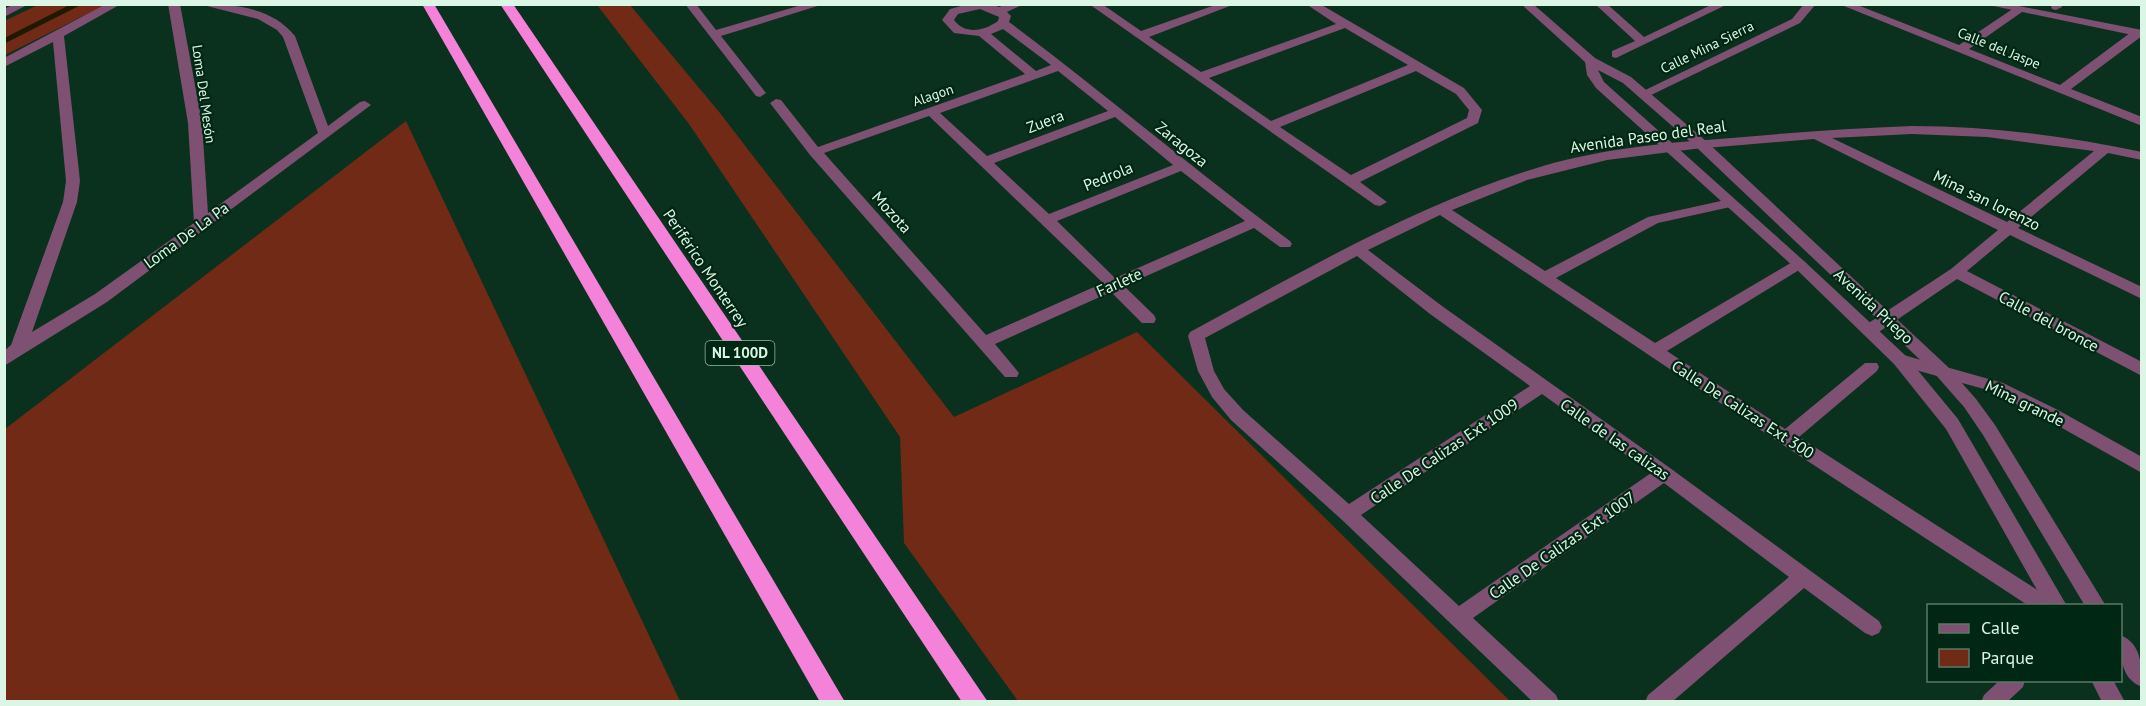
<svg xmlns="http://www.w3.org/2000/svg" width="2146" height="706" font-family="'PT Sans',sans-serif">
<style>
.green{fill:#702a15}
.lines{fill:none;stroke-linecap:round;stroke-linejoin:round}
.stream{stroke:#1f1900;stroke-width:5}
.minor{fill:#7e5072;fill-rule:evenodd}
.tertiary{fill:#7e5072;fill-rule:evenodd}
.motorway{fill:#f482d9;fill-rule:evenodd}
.labels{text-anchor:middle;stroke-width:4.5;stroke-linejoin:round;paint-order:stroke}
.far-street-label{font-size:14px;fill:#dbf6e4;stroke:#002713}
.shield{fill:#002713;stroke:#99b8a5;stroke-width:1.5}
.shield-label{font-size:15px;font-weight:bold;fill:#dbf6e4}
.street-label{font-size:16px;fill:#dbf6e4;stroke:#002713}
</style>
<rect width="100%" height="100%" fill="#09311d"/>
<g class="green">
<polygon points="38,5 105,5 5,55 4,21"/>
<polygon points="597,5 630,5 720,113 954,417 1137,332 1510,701 1018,701 904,543 900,437 689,124"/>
<polygon points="406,121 680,701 5,701 5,429"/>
</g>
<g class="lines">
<polyline class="stream" points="4,41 77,4"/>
<g class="minor">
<polygon points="14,4 29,4 4,17 4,9"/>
<path d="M106,4H121L64,36L80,181L77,202L32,332L95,294L194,223L188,123L168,4H180L202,123L208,213L318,133L283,37L277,30L258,19L199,4C233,4 272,7 295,36L328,126L360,102L365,101L371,105L107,302L4,366V351L11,345L63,202L66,181L53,42L4,67V58Z"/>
<polygon points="685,4 696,4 716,30 805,4 824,4 721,36 766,93 760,97 756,96"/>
<path d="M968,4H991L999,7L1007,4H1024L1007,12L1011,16L1009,22C1104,93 1194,170 1290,241L1292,244L1290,247H1280L1254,228L1124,286L1154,315L1156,319L1154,323H1142L1111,292L995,344L1019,373L1017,377H1005L810,155L770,103L776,99L781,100L818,147L1025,74L979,36L954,33L942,20L950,9ZM980,9L999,17L998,21C984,31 965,35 954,20L958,14ZM1003,29L1051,65L1036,71L991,34ZM1058,71L1108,111L987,156L940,113ZM929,116L1103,283L986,335L824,153ZM1115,117L1173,165L1049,214L994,163ZM1181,171L1245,221L1115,278L1057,221Z"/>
<path d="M1089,4H1102L1141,31L1218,4H1235L1149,37L1201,72L1336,24L1306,4H1320L1464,88L1482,110L1478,123L1360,182L1387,202L1380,206L1375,205ZM1345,28L1408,65L1271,121L1209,78ZM1416,71L1456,94L1469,110L1467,118L1351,175L1280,127Z"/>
<polygon points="1595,4 1607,4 1644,37 1713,4 1728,4 1616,58 1612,57 1612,51 1635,41"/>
<polygon points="1804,4 1816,4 1800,23 1647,97 1639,97 1637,94 1792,19"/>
<polygon points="1839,4 1855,4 1959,45 2014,8 2022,8 2022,12 1969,49 2060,85 2134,30 2142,30 2142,36 2071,89 2142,117 2142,126"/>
<polygon points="2050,4 2062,4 2062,7 2056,10 2052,9"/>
<path d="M1912,126C1989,126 2066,136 2142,152V160L2108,153L2018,228L2142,287V299L2010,235L1967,271L2142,362V376L1957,279L1876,334H1864L1862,330L1864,326L1951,269L1998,230L1814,139L1694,149L1607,160L1527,180L1452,210L1545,271L1648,217L1730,199L1735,200L1737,203L1735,206L1658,223L1556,278L1655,343L1794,261H1804L1807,264L1804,267L1667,351L1785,429L1865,363H1877L1879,367L1877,371L1799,437L2053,600L2056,606H2029L1780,443L1440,215L1368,250L1442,306L1670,468L1879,621L1882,627L1879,633L1872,636L1865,633L1804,588L1672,702H1645L1648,695L1789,577L1664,483L1473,618L1556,695L1559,702H1533L1341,519L1231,420L1212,397L1198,371L1188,336L1190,332C1304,271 1418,203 1543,166C1608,147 1677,142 1744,137C1800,132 1856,128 1912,126ZM1912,134L1987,137L2094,151L2007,222L1832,138ZM1357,256L1430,314L1530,386L1349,504L1243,410L1224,389L1214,371L1205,338ZM1542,394L1651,473L1459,606L1361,515Z"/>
<polygon points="1900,354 2003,383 2058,410 2142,457 2142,473 2046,419 1991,391 1894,364 1892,360 1894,356"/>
<polygon points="2000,680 2025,680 2023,687 2007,702 1981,702 1984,695"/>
</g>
<g class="tertiary">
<polygon points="1521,4 1533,4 1595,58 1631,77 1706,141 1947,366 1976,399 1995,425 2106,606 2085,606 1983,435 1964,407 1935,374 1696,147 1623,83 1598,70 1604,82 1804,261 1906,356 1958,419 2067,606 2046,606 1946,429 1894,364 1794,267 1596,88 1587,75 1585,62"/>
<polygon points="1984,4 2009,4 2142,30 2142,37"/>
<path d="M2120,635C2142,643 2142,668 2142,687C2120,679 2120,654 2120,635Z"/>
<polygon points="2091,680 2113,680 2125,702 2102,702"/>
</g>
<g class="motorway">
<polygon points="422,4 434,4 845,702 820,702"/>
<polygon points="500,4 513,4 988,702 962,702"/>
</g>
</g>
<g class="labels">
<g class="far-street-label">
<text transform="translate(1707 47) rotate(-26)" y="5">Calle Mina Sierra</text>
<text transform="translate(1999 48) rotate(22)" y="5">Calle del Jaspe</text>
<text transform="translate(204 94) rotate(82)" y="5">Loma Del Mesón</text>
<text transform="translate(933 95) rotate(-19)" y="5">Alagon</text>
</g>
<rect class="shield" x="705.5" y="341" width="69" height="24" rx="4.5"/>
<g class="shield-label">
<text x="740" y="358">NL 100D</text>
</g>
<g class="street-label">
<text transform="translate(1045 121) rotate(-21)" y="6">Zuera</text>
<text transform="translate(1648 136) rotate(-8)" y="6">Avenida Paseo del Real</text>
<text transform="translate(1182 144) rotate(39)" y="6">Zaragoza</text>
<text transform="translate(1108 176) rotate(-22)" y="6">Pedrola</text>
<text transform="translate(1987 200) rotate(26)" y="6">Mina san lorenzo</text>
<text transform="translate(892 212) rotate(48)" y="6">Mozota</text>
<text transform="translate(186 235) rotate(-36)" y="6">Loma De La Pa</text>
<text transform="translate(706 268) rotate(56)" y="6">Periférico Monterrey</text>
<text transform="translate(1119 282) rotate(-24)" y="6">Farlete</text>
<text transform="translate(1874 306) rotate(43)" y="6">Avenida Priego</text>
<text transform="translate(2049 321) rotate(28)" y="6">Calle del bronce</text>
<text transform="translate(2025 403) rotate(26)" y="6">Mina grande</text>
<text transform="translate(1743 409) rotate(33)" y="6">Calle De Calizas Ext 300</text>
<text transform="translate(1615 439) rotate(35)" y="6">Calle de las calizas</text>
<text transform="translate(1444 451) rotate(-34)" y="6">Calle De Calizas Ext 1009</text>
<text transform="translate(1562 545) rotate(-35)" y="6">Calle De Calizas Ext 1007</text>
</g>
</g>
<rect width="2146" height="706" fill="none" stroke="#dbf6e4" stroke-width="12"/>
<rect x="1927" y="604" width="195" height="78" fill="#002713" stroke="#587a67" stroke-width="1.5"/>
<rect x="1939" y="624" width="30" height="9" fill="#7e5072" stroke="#587a67" stroke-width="1.5"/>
<text x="1981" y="634" font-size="18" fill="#dbf6e4">Calle</text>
<rect x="1939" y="649" width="30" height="18" fill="#702a15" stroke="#587a67" stroke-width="1.5"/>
<text x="1981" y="664" font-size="18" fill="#dbf6e4">Parque</text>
</svg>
